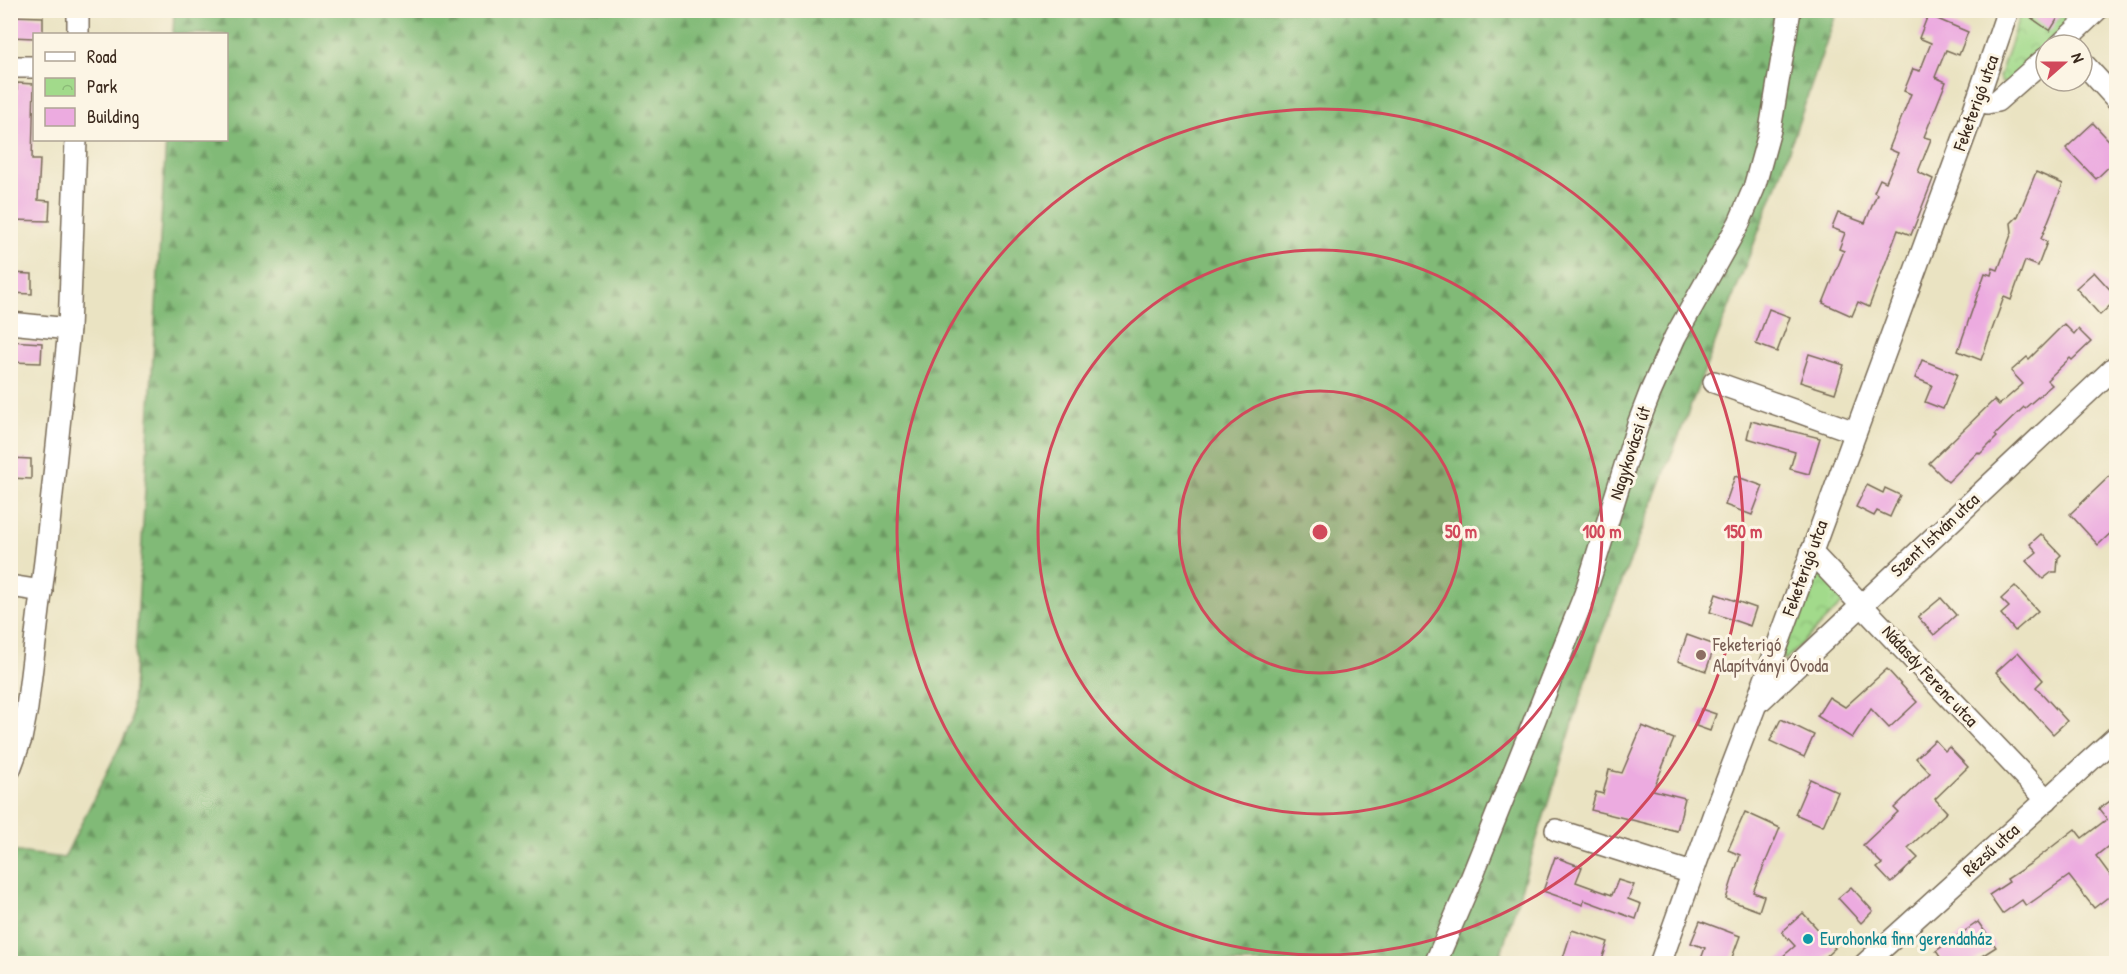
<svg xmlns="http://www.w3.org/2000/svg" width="2127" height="974" font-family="'Patrick Hand',sans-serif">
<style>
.forest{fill:url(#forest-firs);stroke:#5e724a;stroke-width:1.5}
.park{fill:url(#park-crowns);stroke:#6e8254;stroke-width:1.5}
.building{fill:#ecabe0}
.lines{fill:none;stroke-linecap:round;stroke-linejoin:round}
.minor-casing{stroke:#786b57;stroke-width:24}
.minor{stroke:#fff;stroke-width:21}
.ring{fill:none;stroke:#d1495b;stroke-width:3}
.education-dot{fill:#8d6e63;stroke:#fcf5e5;stroke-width:2}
.culture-dot{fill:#0f9aa8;stroke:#fcf5e5;stroke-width:2}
.labels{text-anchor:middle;stroke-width:6;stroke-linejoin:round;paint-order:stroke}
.street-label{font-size:18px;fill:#3b2a1e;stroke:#fcf5e5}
.education-label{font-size:18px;fill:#785e54;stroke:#fcf5e5;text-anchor:start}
.culture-label{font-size:18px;fill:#0d838f;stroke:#fcf5e5;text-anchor:start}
.centre{fill:#d1495b;stroke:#fcf5e5;stroke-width:3}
.ring-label{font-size:18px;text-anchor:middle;font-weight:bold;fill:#d1495b;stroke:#fcf5e5;stroke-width:6;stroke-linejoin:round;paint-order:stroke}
</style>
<defs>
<pattern id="forest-firs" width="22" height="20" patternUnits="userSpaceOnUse" patternTransform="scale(1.5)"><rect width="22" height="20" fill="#81ba77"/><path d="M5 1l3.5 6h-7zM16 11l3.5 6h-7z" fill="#6b9761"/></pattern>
<pattern id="park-crowns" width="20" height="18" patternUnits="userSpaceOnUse" patternTransform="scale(1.5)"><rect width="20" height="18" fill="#a2da8b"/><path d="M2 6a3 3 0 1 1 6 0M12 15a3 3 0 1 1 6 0" fill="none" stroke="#8cbb78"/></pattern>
</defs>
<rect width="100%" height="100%" fill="#fcf5e5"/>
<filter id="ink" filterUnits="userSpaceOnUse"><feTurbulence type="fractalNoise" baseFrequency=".0167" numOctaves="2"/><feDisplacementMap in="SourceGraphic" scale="12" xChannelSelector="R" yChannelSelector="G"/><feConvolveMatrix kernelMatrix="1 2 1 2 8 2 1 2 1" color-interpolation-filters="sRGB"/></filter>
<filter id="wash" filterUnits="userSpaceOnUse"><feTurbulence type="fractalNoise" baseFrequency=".008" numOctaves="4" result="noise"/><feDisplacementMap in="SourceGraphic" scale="24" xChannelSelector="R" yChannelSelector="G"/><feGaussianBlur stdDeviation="1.35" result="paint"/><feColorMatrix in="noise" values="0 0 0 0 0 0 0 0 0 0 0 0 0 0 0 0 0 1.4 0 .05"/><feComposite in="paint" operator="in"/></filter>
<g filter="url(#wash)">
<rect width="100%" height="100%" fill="#eae3c2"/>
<polygon class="forest" points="174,11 1837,11 1778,182 1598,643 1498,963 11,964 11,851 64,858 131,724 166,140 226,140 226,34 173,34"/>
<g class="park">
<polygon points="2021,11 2085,11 2049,45 2046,45 2046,48 2008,83 2002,83 1999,77"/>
<polygon points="1814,567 1846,600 1785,660 1781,654"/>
</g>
<g id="blocks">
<g class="building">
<polygon points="2020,10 2063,10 2050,31"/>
<polygon points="1928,15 1968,32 1959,55 1946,50 1935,77 1946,82 1924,137 1931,139 1918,172 1933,179 1911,235 1898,230 1869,307 1858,302 1852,316 1823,303 1844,251 1839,249 1845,233 1832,228 1838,213 1865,223 1877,194 1874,192 1880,179 1886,182 1898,153 1889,149 1911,94 1904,91 1913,69 1920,71 1931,43 1919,38"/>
<polygon points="10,16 43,17 43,34 34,34 34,38 10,37"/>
<polygon points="17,83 34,84 32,160 40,160 38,200 50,201 49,221 12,220 14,180 10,180 10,121 16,121"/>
<polygon points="2093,123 2116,148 2116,160 2096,179 2066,148"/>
<polygon points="2036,172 2063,184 2041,239 2047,242 2038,266 2025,261 2011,300 2004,297 1981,360 1958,351 1985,273 1991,275 1993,268 1998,270 2012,232 2011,223 2018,216"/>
<polygon points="2094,272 2116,296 2116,300 2100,315 2076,288"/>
<polygon points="10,273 32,274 32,294 10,293"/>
<polygon points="1769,309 1790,317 1777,352 1756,344"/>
<polygon points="2064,324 2074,334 2078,329 2091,342 2072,360 2070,358 2047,380 2052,385 2025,408 2024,407 1995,435 1997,437 1980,454 1978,452 1948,482 1929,463 1994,400 1999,405 2023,384 2011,371 2027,357 2029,359"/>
<polygon points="10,341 42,343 41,363 10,362"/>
<polygon points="1809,354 1844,365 1835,393 1800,382"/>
<polygon points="1922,360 1957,374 1943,409 1925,402 1932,385 1915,378"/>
<polygon points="1751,421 1820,438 1809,474 1790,469 1795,452 1747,438"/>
<polygon points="10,458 31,459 31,479 10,478"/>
<polygon points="2116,470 2116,528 2098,545 2070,514"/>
<polygon points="1735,476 1763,486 1752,515 1725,505"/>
<polygon points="1867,485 1883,493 1885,488 1900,495 1890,517 1877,511 1874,516 1856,507"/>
<polygon points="2041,534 2061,555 2058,558 2057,572 2052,572 2043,579 2026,561 2037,552 2030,544"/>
<polygon points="2015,586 2038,611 2015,631 2001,614 2009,607 2001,599"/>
<polygon points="1716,594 1756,608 1750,626 1710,612"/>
<polygon points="1941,598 1956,615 1934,635 1918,617"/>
<polygon points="1687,635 1715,645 1706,671 1678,661"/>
<polygon points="2018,652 2043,680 2036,687 2067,721 2053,734 1996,672"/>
<polygon points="1887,669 1917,702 1889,728 1871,709 1852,738 1817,716 1829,697 1845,707"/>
<polygon points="1701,709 1716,714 1710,731 1696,726"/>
<polygon points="1781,719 1814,735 1804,757 1770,741"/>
<polygon points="1642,726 1674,739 1653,790 1685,798 1677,831 1591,810 1596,792 1603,794 1609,770 1622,773"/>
<polygon points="1935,740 1945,751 1949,747 1968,767 1935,799 1947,812 1908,848 1918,858 1891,883 1877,868 1882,864 1863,845 1898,812 1894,808 1930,773 1916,758"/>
<polygon points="1810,779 1838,792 1823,826 1795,814"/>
<polygon points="2116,797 2116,840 2096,856 2116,883 2116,891 2094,908 2069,876 2026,906 2022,900 2002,914 1989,895 2009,882 2007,879 2030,864 2075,829 2082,838 2107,819 2099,809"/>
<polygon points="1745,812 1780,828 1753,892 1764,896 1759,911 1726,899 1740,855 1728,850"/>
<polygon points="1555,857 1582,867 1576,882 1612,895 1618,880 1634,885 1628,899 1641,904 1636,919 1584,900 1583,905 1543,891"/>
<polygon points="1851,887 1873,911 1861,923 1838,898"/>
<polygon points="1803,913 1835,948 1819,963 1775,963 1795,946 1782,932"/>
<polygon points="1700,921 1740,936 1730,963 1713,963 1701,959 1705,948 1691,943"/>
<polygon points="1978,922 1996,947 1971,963 1944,963 1936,951"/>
<polygon points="1572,930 1608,942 1601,963 1578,963 1563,958"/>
</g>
</g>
</g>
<g filter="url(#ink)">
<use href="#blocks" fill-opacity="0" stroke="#786b57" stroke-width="1.5"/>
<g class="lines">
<g class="minor-casing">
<g id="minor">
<polyline points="78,10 78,34"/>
<polyline points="2060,45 2097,10"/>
<polyline points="2082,62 2116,99"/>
<polyline points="10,67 34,67"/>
<polyline points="1977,100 1987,103 1997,101 2046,58"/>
<polyline points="10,323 69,329"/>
<polyline points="1714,382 1855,432"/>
<polyline points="1811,552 2047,800"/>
<polyline points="10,586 42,591"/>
<polyline points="1761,700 2116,366"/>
<polyline points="10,769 21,739 27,708 46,553 69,329 76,140"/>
<polyline points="1556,830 1692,873"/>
<polyline points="1435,964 1465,894 1585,594 1638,424 1650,393 1675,337 1739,223 1754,188 1770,130 1790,10"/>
<polyline points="1660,964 1713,816 1756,704 1970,121 2008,10"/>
<polyline points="1865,964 2116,737"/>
</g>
</g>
<use href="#minor" class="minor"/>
</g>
</g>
<circle cx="1320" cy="532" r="141" fill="#d1495b" fill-opacity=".12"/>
<g class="ring">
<circle cx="1320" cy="532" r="141"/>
<circle cx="1320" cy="532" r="282"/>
<circle cx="1320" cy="532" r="423"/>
</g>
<circle class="education-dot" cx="1701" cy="655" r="6"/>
<circle class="culture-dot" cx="1808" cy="939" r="6"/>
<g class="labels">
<g class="street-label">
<text transform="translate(1976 103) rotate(-70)" y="6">Feketerigó utca</text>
<text transform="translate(1630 453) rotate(-72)" y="6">Nagykovácsi út</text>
<text transform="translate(1935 535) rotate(-43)" y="6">Szent István utca</text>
<text transform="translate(1805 568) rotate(-70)" y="6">Feketerigó utca</text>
<text transform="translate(1930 676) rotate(47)" y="6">Nádasdy Ferenc utca</text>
<text transform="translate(1991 850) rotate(-42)" y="6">Rézsű utca</text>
</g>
<g class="education-label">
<text x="1713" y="651">Feketerigó<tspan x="1713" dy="21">Alapítványi Óvoda</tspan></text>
</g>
<g class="culture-label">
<text x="1820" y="945">Eurohonka finn gerendaház</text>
</g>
</g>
<circle cx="1320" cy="532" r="9" class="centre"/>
<g class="ring-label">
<text x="1461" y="538">50 m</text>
<text x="1602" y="538">100 m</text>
<text x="1743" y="538">150 m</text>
</g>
<rect width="2127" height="974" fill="none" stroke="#fcf5e5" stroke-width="36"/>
<rect x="33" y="33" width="195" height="108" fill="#fcf5e5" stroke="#afa495" stroke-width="1.5"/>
<rect x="45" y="52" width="30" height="9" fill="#ffffff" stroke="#afa495" stroke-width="1.5"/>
<text x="87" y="63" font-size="18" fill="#3b2a1e">Road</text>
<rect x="45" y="78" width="30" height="18" fill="url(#park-crowns)" stroke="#afa495" stroke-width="1.5"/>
<text x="87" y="93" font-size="18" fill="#3b2a1e">Park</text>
<rect x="45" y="108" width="30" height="18" fill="#ecabe0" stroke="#afa495" stroke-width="1.5"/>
<text x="87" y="123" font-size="18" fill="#3b2a1e">Building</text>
<g transform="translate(2064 63) rotate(69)"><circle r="28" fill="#fcf5e5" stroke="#afa495" stroke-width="1.5"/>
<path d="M0-4.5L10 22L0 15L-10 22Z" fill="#d1495b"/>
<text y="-9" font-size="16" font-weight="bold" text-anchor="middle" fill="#3b2a1e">N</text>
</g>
</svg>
